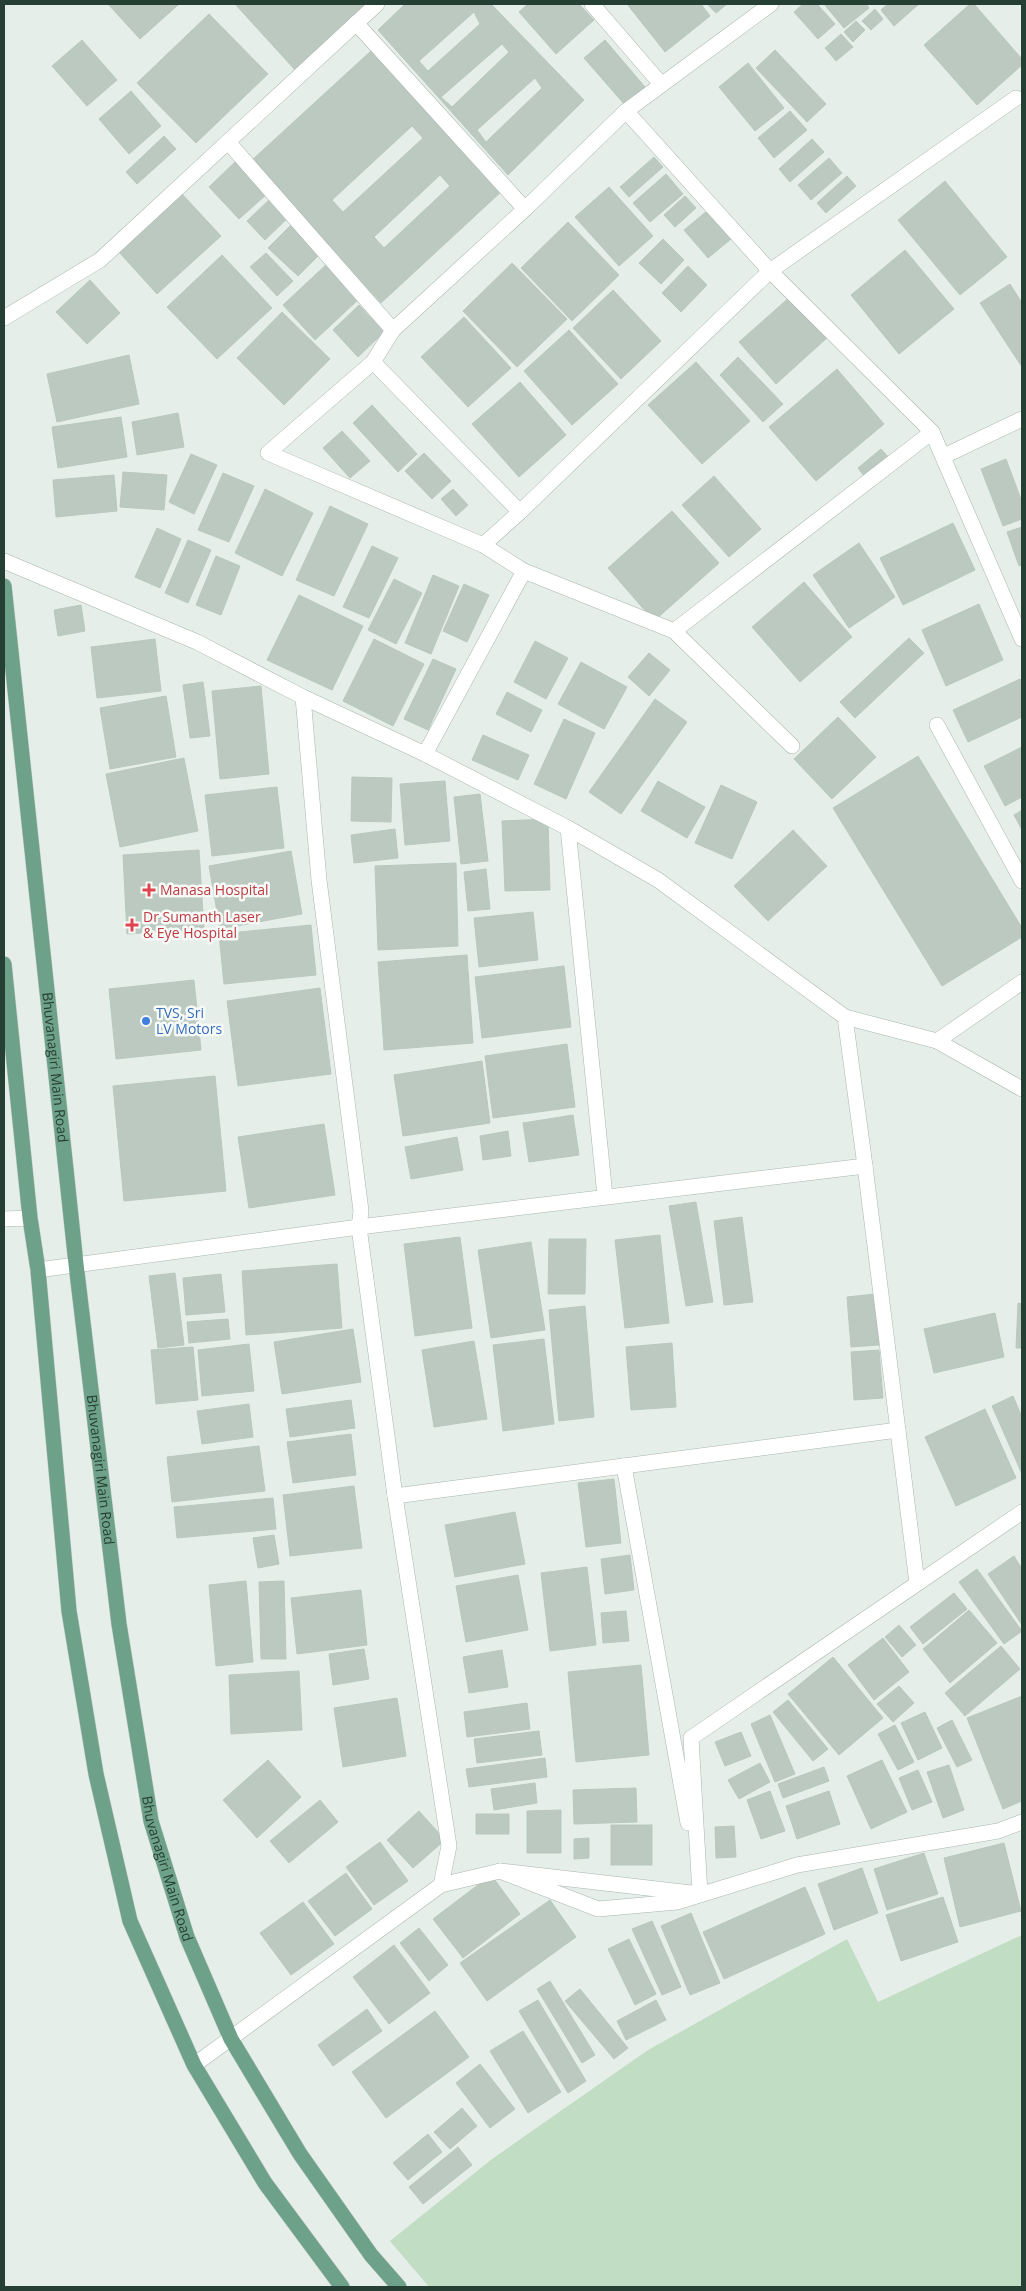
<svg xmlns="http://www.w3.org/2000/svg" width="1026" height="2291" font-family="'Open Sans',sans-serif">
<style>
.green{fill:#c1ddc3}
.building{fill:#bcc9c1;stroke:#b9c8bf;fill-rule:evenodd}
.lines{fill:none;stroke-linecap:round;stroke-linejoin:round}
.street-casing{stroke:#a9b6af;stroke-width:16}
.primary-casing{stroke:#c2c9c6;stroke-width:16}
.street{stroke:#fff;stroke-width:15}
.primary{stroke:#6ea18a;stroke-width:15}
.health-dot{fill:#e0444e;stroke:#f7fbf8;stroke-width:2}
.shop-dot{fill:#3f7fe0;stroke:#f7fbf8;stroke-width:2}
.labels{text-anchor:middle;stroke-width:5;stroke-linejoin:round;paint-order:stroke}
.health-label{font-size:14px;fill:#be3a42;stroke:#f7fbf8;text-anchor:start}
.shop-label{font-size:14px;fill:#366cbe;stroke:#f7fbf8;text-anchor:start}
.street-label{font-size:14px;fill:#263f34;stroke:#f7fbf8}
</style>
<rect width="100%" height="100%" fill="#e6eee9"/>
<polygon class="green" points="1022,1935 1022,2287 429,2287 390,2241 492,2159 648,2050 847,1939 878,2002"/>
<g class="building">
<polygon points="108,4 179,4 140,39"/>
<polygon points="235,4 370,4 296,71"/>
<path d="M405,4H491L584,100L508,175L378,30ZM474,12L480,24L428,71L419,61ZM502,44L509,52L452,107L441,97ZM535,78L542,88L486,142L477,130Z"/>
<polygon points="528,4 579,4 594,20 556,54 519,12"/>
<polygon points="627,4 701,4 710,16 665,52"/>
<polygon points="707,4 727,4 716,13"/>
<polygon points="803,4 817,4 835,24 818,39 794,12"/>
<polygon points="824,4 866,4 869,8 844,28"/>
<polygon points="888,4 919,4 894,26 881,10"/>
<polygon points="970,4 974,4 1022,59 1022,65 977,105 924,45"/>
<polygon points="875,9 883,19 871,30 862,21"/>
<polygon points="209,14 268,74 196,143 137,83"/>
<polygon points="856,21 865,30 853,42 844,32"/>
<polygon points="841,34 853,47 836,61 825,48"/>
<polygon points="82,40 117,80 87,106 52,66"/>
<polygon points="605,40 645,87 625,105 584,58"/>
<path d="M372,50L502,191L381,303L251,161ZM412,126L423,138L343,212L332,200ZM440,175L450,186L384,248L374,237Z"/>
<polygon points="775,50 826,104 807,122 756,68"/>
<polygon points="748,63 784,108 755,131 719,87"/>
<polygon points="131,91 161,126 129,154 99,119"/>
<polygon points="790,111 807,130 774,158 758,138"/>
<polygon points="164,136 176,149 137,184 126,172"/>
<polygon points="812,139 824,152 790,182 779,169"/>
<polygon points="654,157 663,167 629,197 620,187"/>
<polygon points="829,158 842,173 811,200 798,185"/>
<polygon points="236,161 267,194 239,219 209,187"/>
<polygon points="666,174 683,194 650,222 633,203"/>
<polygon points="847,176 856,186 826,213 817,203"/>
<polygon points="945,181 1007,257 960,295 898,220"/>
<polygon points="609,187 653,236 619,266 575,217"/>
<polygon points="181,193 221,236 157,294 118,251"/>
<polygon points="685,196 696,208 675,227 664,215"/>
<polygon points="272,197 290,216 265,240 247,221"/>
<polygon points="707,211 731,239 708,258 684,230"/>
<polygon points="568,222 619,275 572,321 521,268"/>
<polygon points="292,224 321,253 298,276 268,248"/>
<polygon points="663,239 684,260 661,284 639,263"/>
<polygon points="905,250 954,309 899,354 851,295"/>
<polygon points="266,253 293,281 277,296 250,267"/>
<polygon points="222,255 272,308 217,359 167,307"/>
<polygon points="328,263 360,298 315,340 283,305"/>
<polygon points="512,263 567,319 517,367 463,311"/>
<polygon points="688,266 707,285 681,312 662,293"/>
<polygon points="90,280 120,313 87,344 56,312"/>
<polygon points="1010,284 1022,303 1022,367 980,303"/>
<polygon points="613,290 661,341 621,379 573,328"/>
<polygon points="791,296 828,337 776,384 739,342"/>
<polygon points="359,305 384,332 358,357 333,330"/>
<polygon points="282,312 330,359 284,405 237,358"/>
<polygon points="464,317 511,368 468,407 421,357"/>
<polygon points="569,330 618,384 572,425 524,371"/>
<polygon points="129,355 139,404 57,422 47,374"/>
<polygon points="738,357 783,404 763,422 720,375"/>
<polygon points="696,362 750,421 702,464 648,405"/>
<polygon points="837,369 884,424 816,481 769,427"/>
<polygon points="520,382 566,435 519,477 472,424"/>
<polygon points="372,405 417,454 398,472 353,423"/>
<polygon points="178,413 184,447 137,455 132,422"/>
<polygon points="121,417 127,457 58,468 52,427"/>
<polygon points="342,431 370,461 350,478 323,448"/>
<polygon points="881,449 891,460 867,480 858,468"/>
<polygon points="424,453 451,481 432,499 405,471"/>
<polygon points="191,454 217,465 194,514 169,502"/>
<polygon points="1006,459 1022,502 1022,519 1003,526 981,469"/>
<polygon points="123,472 167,475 164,510 120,507"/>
<polygon points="223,473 254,486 229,542 198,530"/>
<polygon points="114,475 117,511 56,517 53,480"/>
<polygon points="714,476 761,529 729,557 682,505"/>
<polygon points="265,489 313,513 282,576 235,553"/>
<polygon points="453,489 468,505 456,516 441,499"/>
<polygon points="330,506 368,524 334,596 296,580"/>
<polygon points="672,511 719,563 654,621 608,568"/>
<polygon points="953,523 975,570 903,605 880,558"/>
<polygon points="1022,527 1022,565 1019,566 1007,532"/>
<polygon points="157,528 181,539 160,588 135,577"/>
<polygon points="188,540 211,550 188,603 165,593"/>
<polygon points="859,543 895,597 849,628 813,575"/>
<polygon points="372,546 398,558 369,618 343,607"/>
<polygon points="216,556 240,566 221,615 196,605"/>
<polygon points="433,575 459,586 431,654 405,643"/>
<polygon points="394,579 422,593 396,644 368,630"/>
<polygon points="804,582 852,637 800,682 752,627"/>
<polygon points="464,584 489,595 467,642 443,631"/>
<polygon points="299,595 363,626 332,690 267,660"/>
<polygon points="979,604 1003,660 946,686 922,630"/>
<polygon points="81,605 85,631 58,636 54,610"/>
<polygon points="909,638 924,653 855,718 840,702"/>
<polygon points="155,639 161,691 97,698 91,647"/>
<polygon points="374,639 424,664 393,726 343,701"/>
<polygon points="535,641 568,658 546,699 514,682"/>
<polygon points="649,653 670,670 649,696 628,677"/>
<polygon points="433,659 456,669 428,730 404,719"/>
<polygon points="581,662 627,687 604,729 558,704"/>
<polygon points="1020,679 1022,684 1022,717 968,742 953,710"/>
<polygon points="203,682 210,736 190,738 183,685"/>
<polygon points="261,686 269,774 220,779 212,691"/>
<polygon points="507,692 542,710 531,732 496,714"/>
<polygon points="166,696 176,757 110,769 100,708"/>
<polygon points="655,699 687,722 621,814 589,792"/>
<polygon points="838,717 876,757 832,799 794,759"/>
<polygon points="564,719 595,733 566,799 534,784"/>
<polygon points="483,735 529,755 518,780 472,760"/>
<polygon points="1022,747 1022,797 1005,806 984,766"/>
<polygon points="918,756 1022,928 1022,937 942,986 833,808"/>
<polygon points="184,758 198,831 120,847 106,774"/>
<polygon points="352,777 392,778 391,822 351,821"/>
<polygon points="445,781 450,841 405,845 400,784"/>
<polygon points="658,781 705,807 687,838 641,811"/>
<polygon points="721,785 757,802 732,859 695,843"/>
<polygon points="277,787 284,848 212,856 205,795"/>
<polygon points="480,794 488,861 461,864 454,797"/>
<polygon points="1022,810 1022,830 1014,815"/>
<polygon points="548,819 550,890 505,891 502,821"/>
<polygon points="395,829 398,858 354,863 351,835"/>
<polygon points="793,830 827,866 768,921 734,886"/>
<polygon points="199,850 204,929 127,934 123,855"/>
<polygon points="291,851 302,914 220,929 209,866"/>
<polygon points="456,863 458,946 378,950 375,866"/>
<polygon points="486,869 490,909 468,911 464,872"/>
<polygon points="533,912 538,960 479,967 474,918"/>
<polygon points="311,925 316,975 224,984 219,934"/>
<polygon points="467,955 473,1043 384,1050 378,962"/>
<polygon points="564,966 571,1027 482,1038 475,977"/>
<polygon points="194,980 201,1050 116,1059 109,989"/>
<polygon points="320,988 331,1074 238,1086 227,1001"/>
<polygon points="567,1044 575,1107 493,1118 485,1056"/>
<polygon points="482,1061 490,1123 403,1136 394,1075"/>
<polygon points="215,1076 226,1191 124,1201 113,1086"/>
<polygon points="573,1115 579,1155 529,1162 523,1123"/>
<polygon points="324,1124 335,1195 249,1208 238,1137"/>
<polygon points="508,1131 511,1156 483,1160 480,1136"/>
<polygon points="457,1137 463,1170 411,1179 405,1147"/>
<polygon points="696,1202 713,1302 686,1306 669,1206"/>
<polygon points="742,1217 753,1302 724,1305 714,1221"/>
<polygon points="660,1235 669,1323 625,1328 615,1240"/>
<polygon points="460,1237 472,1328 415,1336 404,1244"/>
<polygon points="549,1239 586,1239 585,1294 548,1294"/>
<polygon points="531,1242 545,1330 491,1338 478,1250"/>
<polygon points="337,1264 342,1328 246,1335 242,1271"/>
<polygon points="175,1273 184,1345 158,1348 149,1276"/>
<polygon points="221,1274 225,1312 186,1315 183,1278"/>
<polygon points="875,1294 879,1345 851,1347 847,1297"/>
<polygon points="1018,1303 1022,1304 1022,1348 1016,1348"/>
<polygon points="585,1306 594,1417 559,1421 549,1310"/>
<polygon points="995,1313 1004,1357 934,1373 924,1329"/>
<polygon points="228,1319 230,1339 189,1343 187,1322"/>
<polygon points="353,1329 361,1382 282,1394 274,1342"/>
<polygon points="544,1339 554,1424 503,1431 493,1345"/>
<polygon points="474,1341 487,1419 434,1427 422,1350"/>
<polygon points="672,1343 676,1407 631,1410 626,1347"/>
<polygon points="249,1344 254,1391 202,1396 198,1350"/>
<polygon points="193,1347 198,1400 156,1404 151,1350"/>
<polygon points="879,1350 883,1398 854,1400 851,1352"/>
<polygon points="1013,1396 1022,1417 1022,1474 992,1406"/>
<polygon points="351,1400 355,1428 290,1437 286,1409"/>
<polygon points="249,1404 253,1437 202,1444 197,1411"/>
<polygon points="985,1409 1016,1478 956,1506 925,1437"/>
<polygon points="351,1434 356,1475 293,1483 287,1442"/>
<polygon points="259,1446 265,1491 172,1502 167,1457"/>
<polygon points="614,1479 621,1543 586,1547 578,1483"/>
<polygon points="354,1486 362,1548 290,1556 283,1495"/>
<polygon points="273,1498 276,1529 177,1538 174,1507"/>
<polygon points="515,1512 525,1564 455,1577 445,1525"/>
<polygon points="274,1535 279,1564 258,1568 253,1538"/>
<polygon points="630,1555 634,1590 605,1594 601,1559"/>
<polygon points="1014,1556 1022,1569 1022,1625 988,1574"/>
<polygon points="587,1567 596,1645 550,1651 541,1573"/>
<polygon points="977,1569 1022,1631 1004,1644 959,1582"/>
<polygon points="518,1575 528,1630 466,1642 456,1586"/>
<polygon points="246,1581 253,1662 216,1666 209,1585"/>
<polygon points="284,1581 286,1659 261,1659 259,1582"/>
<polygon points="361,1590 367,1645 297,1654 291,1598"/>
<polygon points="954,1593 967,1609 923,1644 910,1627"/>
<polygon points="969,1610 997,1643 950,1683 923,1649"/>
<polygon points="626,1611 629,1641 603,1643 601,1613"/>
<polygon points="899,1625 916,1645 902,1657 885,1637"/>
<polygon points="883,1638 909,1672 874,1700 848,1665"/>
<polygon points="1001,1646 1020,1669 965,1716 945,1693"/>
<polygon points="364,1649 369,1679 333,1685 329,1654"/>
<polygon points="502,1650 508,1687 469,1693 463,1657"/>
<polygon points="833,1657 883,1718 839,1755 788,1694"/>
<polygon points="641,1665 649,1755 576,1762 568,1672"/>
<polygon points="299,1671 302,1730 231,1734 229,1675"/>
<polygon points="899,1686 914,1703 893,1722 877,1704"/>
<polygon points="1022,1696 1022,1801 1003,1809 967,1718"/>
<polygon points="397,1698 406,1756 343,1767 334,1708"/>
<polygon points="788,1700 828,1749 813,1761 773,1712"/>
<polygon points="527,1703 530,1729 467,1737 464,1712"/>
<polygon points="925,1712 942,1748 918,1760 901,1723"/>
<polygon points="770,1715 795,1774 775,1782 751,1724"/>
<polygon points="952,1720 972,1760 957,1767 937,1728"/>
<polygon points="895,1725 914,1762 898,1770 878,1734"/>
<polygon points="539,1731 542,1755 477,1763 474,1739"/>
<polygon points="741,1732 751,1756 725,1766 715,1742"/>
<polygon points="545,1758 547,1777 469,1787 466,1769"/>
<polygon points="268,1760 301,1797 257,1838 223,1800"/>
<polygon points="882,1760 907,1812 871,1829 847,1776"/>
<polygon points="760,1763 770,1782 739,1799 728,1780"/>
<polygon points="949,1765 964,1810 943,1818 927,1772"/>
<polygon points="824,1767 829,1781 783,1798 778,1784"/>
<polygon points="918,1770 932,1802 912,1810 899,1778"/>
<polygon points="535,1783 537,1803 494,1810 491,1789"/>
<polygon points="636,1788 637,1822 574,1824 573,1790"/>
<polygon points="770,1791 785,1831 761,1839 747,1800"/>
<polygon points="829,1791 840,1824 797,1839 786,1806"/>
<polygon points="320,1800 338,1822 289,1863 270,1841"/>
<polygon points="561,1810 561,1853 527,1853 527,1811"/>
<polygon points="419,1811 445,1840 413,1868 387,1840"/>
<rect x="476" y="1814" width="33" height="20"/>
<rect x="611" y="1825" width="41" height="40"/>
<polygon points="734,1826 736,1857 716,1858 715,1827"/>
<polygon points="589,1838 589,1858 574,1859 574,1839"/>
<polygon points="380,1842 408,1881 374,1905 346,1867"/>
<polygon points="1004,1843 1021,1911 960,1927 944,1858"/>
<polygon points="924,1853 938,1894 887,1910 874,1869"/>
<polygon points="862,1868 878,1913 834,1930 818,1884"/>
<polygon points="346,1873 372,1909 335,1936 308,1901"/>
<polygon points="491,1875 520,1914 463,1958 433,1919"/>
<polygon points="805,1887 825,1934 724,1979 703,1932"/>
<polygon points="943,1897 958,1942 901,1961 886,1915"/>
<polygon points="550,1900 576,1937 487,2001 460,1963"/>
<polygon points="303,1902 334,1944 291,1975 260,1933"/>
<polygon points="691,1913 720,1983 690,1995 661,1926"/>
<polygon points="652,1921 681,1987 662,1995 632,1929"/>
<polygon points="419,1928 448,1965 429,1981 400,1943"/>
<polygon points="629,1939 656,1994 635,2005 608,1949"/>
<polygon points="394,1945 430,1993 389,2024 353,1977"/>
<polygon points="550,1981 595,2055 582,2063 537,1989"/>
<polygon points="580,1989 628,2048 614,2059 565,2001"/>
<polygon points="538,2000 586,2081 568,2093 519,2011"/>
<polygon points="656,2000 666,2020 626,2040 617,2021"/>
<polygon points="367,2009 382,2031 333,2066 318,2045"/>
<polygon points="435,2011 469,2057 386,2118 352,2072"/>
<polygon points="523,2031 561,2092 528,2113 490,2051"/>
<polygon points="480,2064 515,2109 490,2128 456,2083"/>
<polygon points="462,2108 477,2126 450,2149 434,2132"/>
<polygon points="428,2134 442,2152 408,2180 393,2163"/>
<polygon points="458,2147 472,2165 423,2204 409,2187"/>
</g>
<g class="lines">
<g class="street-casing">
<g id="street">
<polyline points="592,4 661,84"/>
<polyline points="771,4 626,111 770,271 932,432 1022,639"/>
<polyline points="356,23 525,209"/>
<polyline points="229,143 393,330"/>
<polyline points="4,318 100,260 377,4"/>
<polyline points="373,362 520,512"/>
<polyline points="944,456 1022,419"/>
<polyline points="483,545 520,512 770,271 1016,98"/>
<polyline points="4,561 197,642 303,697 425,754 568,828 658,880 845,1017 937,1041 1022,1089"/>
<polyline points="524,571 674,631 792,746"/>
<polyline points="674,631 932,432"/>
<polyline points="937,725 1022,881"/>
<polyline points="425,754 524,571 483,545 268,453 373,362 393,330 525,209 626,111"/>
<polyline points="568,828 605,1196"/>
<polyline points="845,1017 865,1166 917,1583"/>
<polyline points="937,1041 1022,982"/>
<polyline points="4,1219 30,1218"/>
<polyline points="38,1270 359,1227 865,1166"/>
<polyline points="624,1466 688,1823"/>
<polyline points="395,1496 898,1430"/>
<polyline points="500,1871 700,1894 691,1738 1022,1512"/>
<polyline points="441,1885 500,1871 598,1909 677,1902 797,1865 998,1831 1022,1822"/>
<polyline points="194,2065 441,1885 449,1846 395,1496 359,1227 361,1211 319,880 303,697"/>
</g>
</g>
<g class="primary-casing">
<g id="primary">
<path id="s1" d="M4,586L76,1264L119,1624L151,1821L187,1937L231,2039L300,2154L371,2255L399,2287"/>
<polyline points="4,964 30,1218 38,1270 69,1611 96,1774 130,1921 194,2065 265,2183 342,2287"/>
</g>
</g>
<use href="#street" class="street"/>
<use href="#primary" class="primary"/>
</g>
<g class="health-dot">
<path d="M146.5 882.5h5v5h5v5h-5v5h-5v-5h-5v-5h5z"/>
<path d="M129.5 917.5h5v5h5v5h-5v5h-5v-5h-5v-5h5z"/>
</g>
<circle class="shop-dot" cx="146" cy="1021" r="5"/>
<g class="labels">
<g class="health-label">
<text x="160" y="895">Manasa Hospital</text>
<text x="143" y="922">Dr Sumanth Laser<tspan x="143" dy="16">&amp; Eye Hospital</tspan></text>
</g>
<g class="shop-label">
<text x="156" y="1018">TVS, Sri<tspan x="156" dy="16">LV Motors</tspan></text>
</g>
<g class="street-label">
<text dy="5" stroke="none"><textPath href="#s1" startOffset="484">Bhuvanagiri Main Road</textPath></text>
<text dy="5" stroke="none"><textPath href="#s1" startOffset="889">Bhuvanagiri Main Road</textPath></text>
<text dy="5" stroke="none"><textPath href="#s1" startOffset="1294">Bhuvanagiri Main Road</textPath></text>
</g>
</g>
<rect width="1026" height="2291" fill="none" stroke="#263f34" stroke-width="10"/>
</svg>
